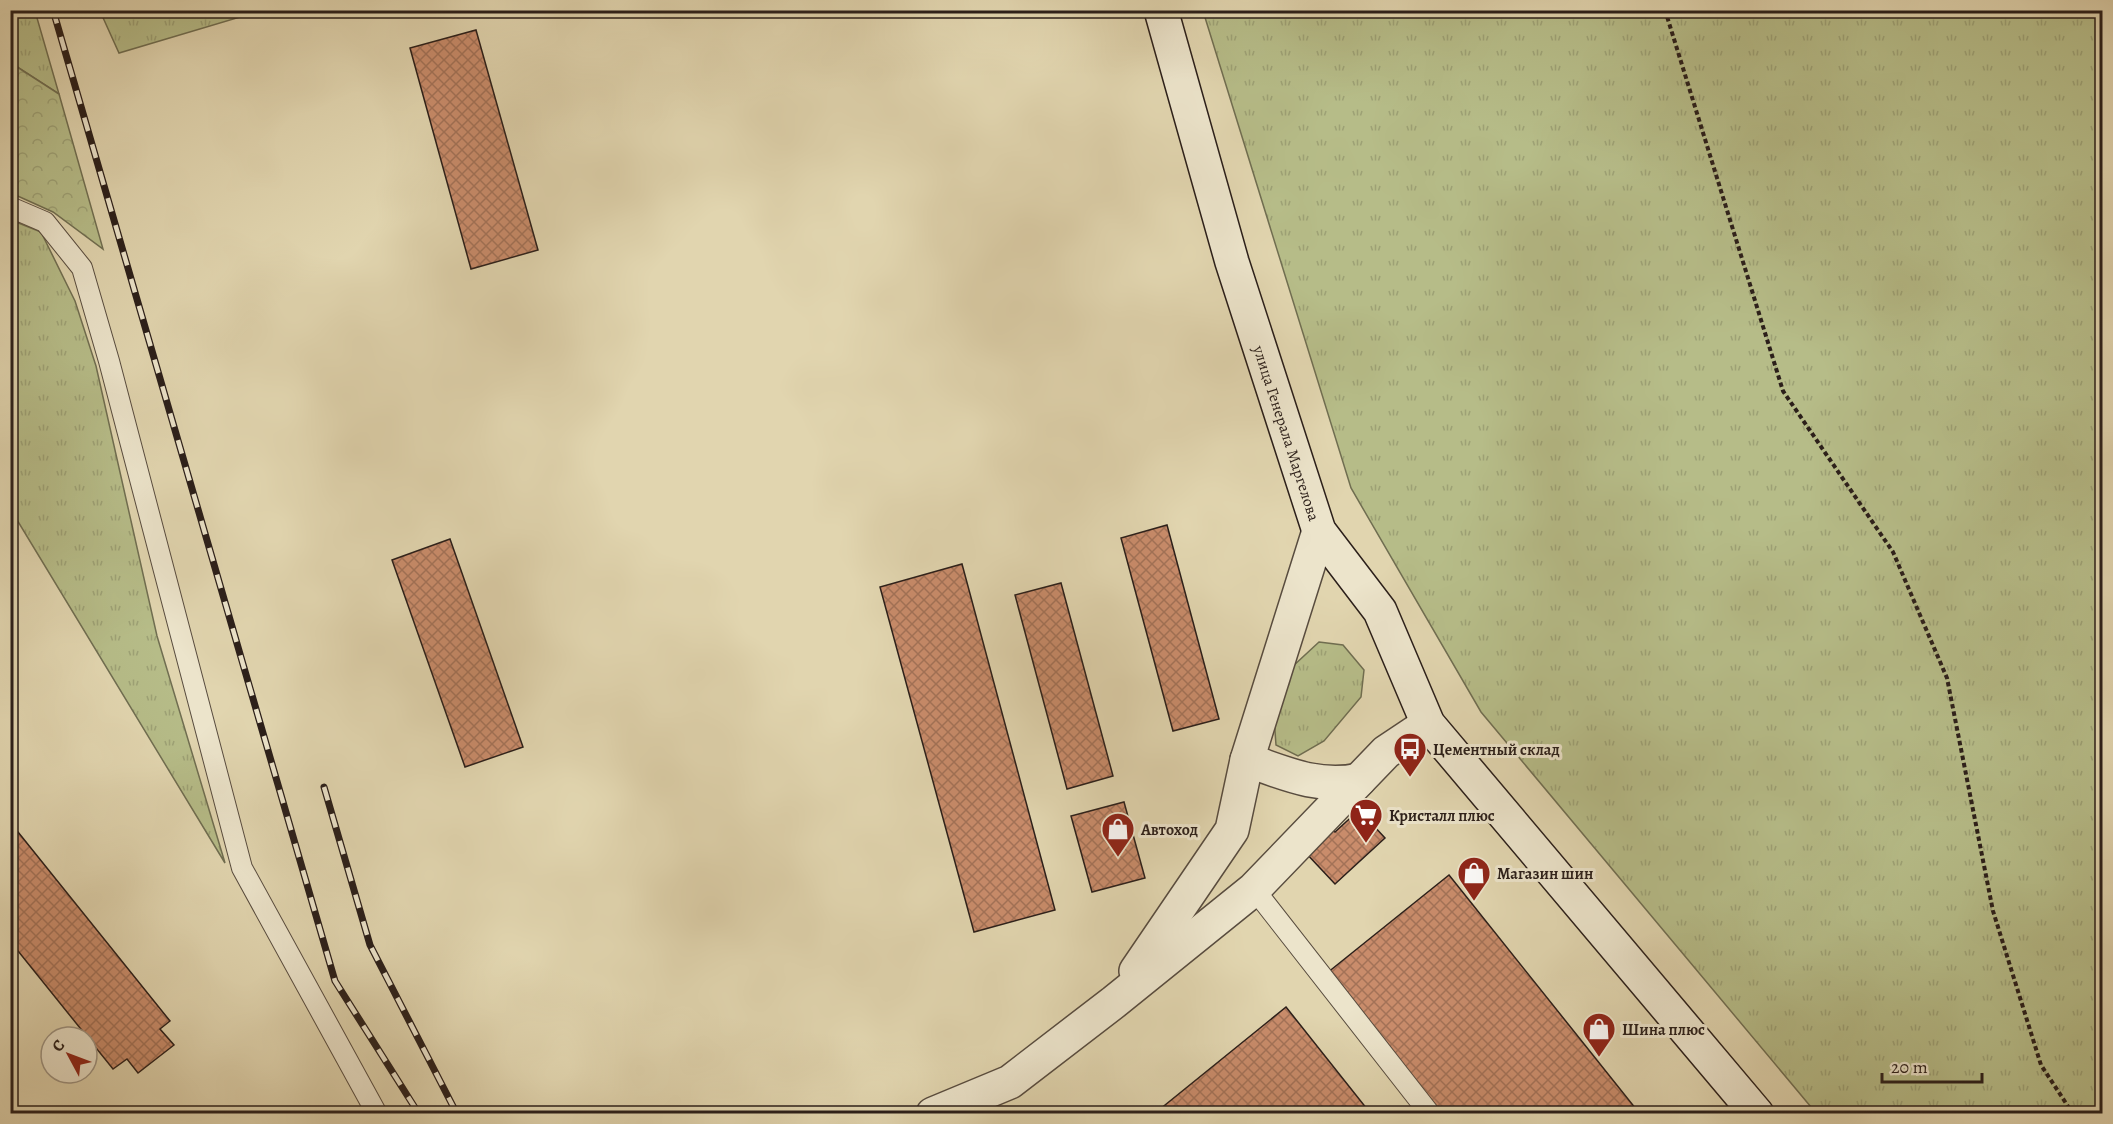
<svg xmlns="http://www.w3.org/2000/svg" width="2113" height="1124" font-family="Alegreya,serif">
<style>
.grass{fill:url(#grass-tufts);stroke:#706e51;stroke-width:1.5}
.forest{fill:url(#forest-crowns);stroke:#706e51;stroke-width:1.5}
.building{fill:url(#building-cross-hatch);stroke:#2b1f1a;stroke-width:1.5}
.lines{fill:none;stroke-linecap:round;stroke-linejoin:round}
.lane-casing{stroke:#584c3f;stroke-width:22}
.street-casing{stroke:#584c3f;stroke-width:36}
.secondary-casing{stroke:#2b1f1a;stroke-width:36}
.path{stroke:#2b1f1a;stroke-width:4;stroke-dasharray:4.5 3;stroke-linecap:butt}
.lane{stroke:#ece4cb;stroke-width:20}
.street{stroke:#ece4cb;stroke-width:33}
.secondary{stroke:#ece4cb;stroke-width:33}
.rail-casing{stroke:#2b1f1a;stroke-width:7}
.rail{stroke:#ece4cb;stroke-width:4.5;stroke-dasharray:14;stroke-linecap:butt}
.labels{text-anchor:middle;stroke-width:6;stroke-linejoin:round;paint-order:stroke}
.street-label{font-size:16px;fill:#2b1f1a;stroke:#ece4cb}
.poi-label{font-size:16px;font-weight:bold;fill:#2b1f1a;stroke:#ece4cb;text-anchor:start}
</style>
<defs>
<pattern id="grass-tufts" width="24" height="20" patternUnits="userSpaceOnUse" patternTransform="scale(1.5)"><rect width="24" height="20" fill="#b6bc88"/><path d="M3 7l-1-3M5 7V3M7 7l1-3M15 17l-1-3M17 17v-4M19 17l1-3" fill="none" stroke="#9da175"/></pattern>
<pattern id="forest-crowns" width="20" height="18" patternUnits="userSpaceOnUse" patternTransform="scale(1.5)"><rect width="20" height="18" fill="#b6bc88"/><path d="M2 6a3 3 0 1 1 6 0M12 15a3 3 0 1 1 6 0" fill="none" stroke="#9da175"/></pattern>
<pattern id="building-cross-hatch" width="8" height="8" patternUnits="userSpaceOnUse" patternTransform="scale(1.5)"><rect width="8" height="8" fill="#c98c6b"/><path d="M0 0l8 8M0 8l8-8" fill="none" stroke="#a37257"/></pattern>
</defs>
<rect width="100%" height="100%" fill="#e1d5af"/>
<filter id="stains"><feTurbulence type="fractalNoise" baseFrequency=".00333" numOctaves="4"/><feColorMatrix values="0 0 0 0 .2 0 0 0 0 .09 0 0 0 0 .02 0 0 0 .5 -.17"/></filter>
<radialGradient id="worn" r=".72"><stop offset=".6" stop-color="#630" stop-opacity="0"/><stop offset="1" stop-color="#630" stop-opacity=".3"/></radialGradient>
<g class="grass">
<polygon points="10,11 35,11 59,94 11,63"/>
<polygon points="100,11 260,11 119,53"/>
<polygon points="1203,11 2102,11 2102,1113 1816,1113 1481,712 1351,488"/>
<polygon points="11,220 41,232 75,301 96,366 157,636 225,863 11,510"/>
<polygon points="1319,642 1343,645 1364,670 1361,697 1324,741 1298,756 1276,745 1274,717 1291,668"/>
</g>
<polygon class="forest" points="11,63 59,94 103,249 53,212 11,193"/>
<g class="building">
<polygon points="476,30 538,250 471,269 410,48"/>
<polygon points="1167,525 1219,719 1173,731 1121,538"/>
<polygon points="450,539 523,747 465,767 392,560"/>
<polygon points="962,564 1055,910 974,932 880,587"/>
<polygon points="1061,583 1113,776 1067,789 1015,595"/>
<polygon points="1124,802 1145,878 1092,892 1071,816"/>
<polygon points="1359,810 1385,838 1335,884 1305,852 1331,828 1335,832"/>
<polygon points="18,832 170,1021 160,1029 174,1045 138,1073 127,1059 113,1069 10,941 10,838"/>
<polygon points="1449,875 1640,1114 1441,1114 1327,973"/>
<polygon points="1286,1007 1371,1114 1154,1114"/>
</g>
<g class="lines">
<g class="lane-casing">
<g id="lane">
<polyline points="10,207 45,222 82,268 109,361 242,868 377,1114"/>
<polyline points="1254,889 1430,1114"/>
</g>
</g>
<g class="street-casing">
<g id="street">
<path d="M1247,760C1284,773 1319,789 1359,780"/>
<polyline points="1136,971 1232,830 1247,760 1319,531"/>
<polyline points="933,1114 1010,1082 1114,1002 1254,889 1386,752 1428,724"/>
</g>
</g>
<g class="secondary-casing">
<polyline id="secondary" points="1161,10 1232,262 1319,531 1380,611 1428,724 1757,1114"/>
</g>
<polyline class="path" points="1665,10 1783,391 1893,552 1947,678 1993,911 2041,1065 2073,1114"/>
<use href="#lane" class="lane"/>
<use href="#street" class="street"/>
<use href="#secondary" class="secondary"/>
<g class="rail-casing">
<g id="rail">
<polyline points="53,10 335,981 419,1114"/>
<polyline points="324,787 370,945 457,1114"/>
</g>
</g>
<use href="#rail" class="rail"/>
</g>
<defs>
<g id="bus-pin" transform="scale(1.725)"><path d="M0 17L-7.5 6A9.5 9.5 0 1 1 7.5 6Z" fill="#8f2418" stroke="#ece4cb"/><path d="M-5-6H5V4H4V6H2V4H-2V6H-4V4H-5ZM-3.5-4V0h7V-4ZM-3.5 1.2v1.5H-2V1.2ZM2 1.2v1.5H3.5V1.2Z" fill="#fff"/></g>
<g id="supermarket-pin" transform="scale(1.725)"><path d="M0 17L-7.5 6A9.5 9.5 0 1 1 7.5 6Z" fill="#8f2418" stroke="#ece4cb"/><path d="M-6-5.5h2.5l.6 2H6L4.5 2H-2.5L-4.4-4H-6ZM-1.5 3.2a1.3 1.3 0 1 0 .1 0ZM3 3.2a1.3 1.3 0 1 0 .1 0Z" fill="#fff"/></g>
<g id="shop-pin" transform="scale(1.725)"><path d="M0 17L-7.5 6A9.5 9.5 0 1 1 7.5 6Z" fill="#8f2418" stroke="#ece4cb"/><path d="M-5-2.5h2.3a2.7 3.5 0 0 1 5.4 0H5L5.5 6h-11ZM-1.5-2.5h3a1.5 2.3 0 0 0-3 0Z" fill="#fff"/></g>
</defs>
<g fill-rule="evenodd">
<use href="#bus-pin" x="1410" y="749"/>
<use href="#supermarket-pin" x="1366" y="815"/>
<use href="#shop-pin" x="1118" y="829"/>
<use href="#shop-pin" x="1474" y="873"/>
<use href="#shop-pin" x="1599" y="1029"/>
</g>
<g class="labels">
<g class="street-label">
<text transform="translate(1287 433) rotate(72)" y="6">улица Генерала Маргелова</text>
</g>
<g class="poi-label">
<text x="1433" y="755">Цементный склад</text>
<text x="1389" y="821">Кристалл плюс</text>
<text x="1141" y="835">Автоход</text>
<text x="1497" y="879">Магазин шин</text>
<text x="1622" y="1035">Шина плюс</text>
</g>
</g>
<rect width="2113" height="1124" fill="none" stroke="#e1d5af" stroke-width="36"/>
<rect x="12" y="12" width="2089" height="1100" fill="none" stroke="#2b1f1a" stroke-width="3"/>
<rect x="18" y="18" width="2077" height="1088" fill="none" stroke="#2b1f1a" stroke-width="1.5"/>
<g transform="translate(69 1055) rotate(311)"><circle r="28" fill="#ece4cb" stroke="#9f9584" stroke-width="1.5"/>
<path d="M0-4.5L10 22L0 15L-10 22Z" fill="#8f2418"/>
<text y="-9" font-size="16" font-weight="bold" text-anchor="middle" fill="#2b1f1a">С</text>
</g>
<path d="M1882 1073v9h100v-9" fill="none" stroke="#2b1f1a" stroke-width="3"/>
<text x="1891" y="1073" font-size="18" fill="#2b1f1a" stroke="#ece4cb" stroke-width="4.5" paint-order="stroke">20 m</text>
<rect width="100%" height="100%" filter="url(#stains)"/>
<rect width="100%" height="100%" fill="url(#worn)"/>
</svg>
